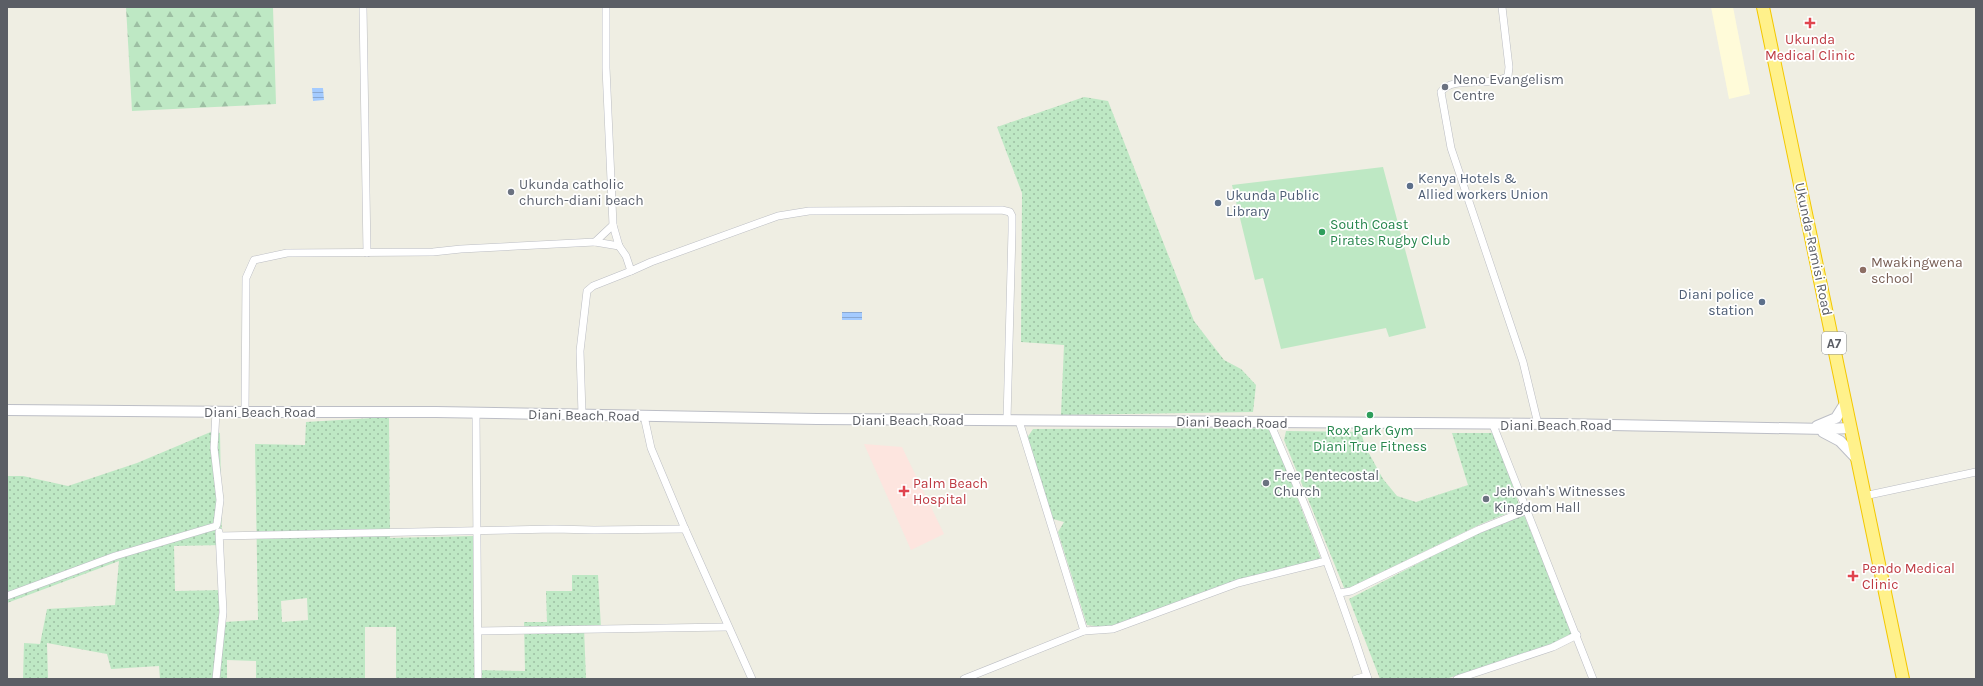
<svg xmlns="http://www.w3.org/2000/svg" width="1983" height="686" font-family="Karla,sans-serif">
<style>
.commercial{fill:#fffbd9}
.medical{fill:#fde5df}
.green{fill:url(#green-dots);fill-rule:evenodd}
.forest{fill:url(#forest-firs)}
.pitch{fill:#bee8c4}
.water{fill:url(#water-rules)}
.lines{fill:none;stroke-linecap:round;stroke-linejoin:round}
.street-casing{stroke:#bbbdc3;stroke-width:8}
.secondary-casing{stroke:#bcbec6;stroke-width:12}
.highway-casing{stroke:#f3c700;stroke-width:14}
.street{stroke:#fff;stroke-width:7}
.secondary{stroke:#fff;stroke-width:10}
.highway{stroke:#fff18b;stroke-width:12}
.health-dot{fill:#e0444e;stroke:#fff;stroke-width:1.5}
.worship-dot{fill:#6b7280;stroke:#fff;stroke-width:1.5}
.service-dot{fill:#5c6f8a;stroke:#fff;stroke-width:1.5}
.leisure-dot{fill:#2e9e5b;stroke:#fff;stroke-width:1.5}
.education-dot{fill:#8d6e63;stroke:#fff;stroke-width:1.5}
.labels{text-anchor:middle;stroke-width:3.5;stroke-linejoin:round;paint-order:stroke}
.shield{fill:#fff;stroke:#8c8e93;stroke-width:1}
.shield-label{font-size:13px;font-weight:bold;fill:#5b5e65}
.health-label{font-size:14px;fill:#be3a42;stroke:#fff;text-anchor:start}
.worship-label{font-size:14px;fill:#5b616d;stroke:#fff;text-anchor:start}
.service-label{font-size:14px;fill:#4e5e75;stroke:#fff;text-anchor:start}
.leisure-label{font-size:14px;fill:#27864d;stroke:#fff;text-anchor:start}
.street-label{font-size:14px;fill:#5b5e65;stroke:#fff}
.education-label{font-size:14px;fill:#785e54;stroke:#fff;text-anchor:start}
</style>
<defs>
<pattern id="green-dots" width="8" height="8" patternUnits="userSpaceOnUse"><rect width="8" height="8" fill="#bee8c4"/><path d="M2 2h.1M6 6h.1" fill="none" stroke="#9dbfa3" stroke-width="1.8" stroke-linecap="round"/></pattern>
<pattern id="forest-firs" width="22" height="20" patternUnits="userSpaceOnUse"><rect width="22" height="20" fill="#bee8c4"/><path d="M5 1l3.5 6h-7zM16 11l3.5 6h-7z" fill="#9dbfa3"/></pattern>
<pattern id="water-rules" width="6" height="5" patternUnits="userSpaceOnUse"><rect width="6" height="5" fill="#a4cbff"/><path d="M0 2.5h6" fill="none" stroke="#89a8d2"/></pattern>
</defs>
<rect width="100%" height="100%" fill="#efeee3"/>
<polygon class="commercial" points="1711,7 1733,7 1750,94 1729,99"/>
<polygon class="medical" points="864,444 902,447 944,534 911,550"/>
<g class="green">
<polygon points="1084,97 1108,101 1194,321 1224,360 1241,369 1256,385 1253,412 1061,415 1064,345 1021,342 1022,193 997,127"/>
<path d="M389,417L390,538L473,536L474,670L525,671L524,622H547L546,591H572V575H598L601,628H584L586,679H396V627H365V679H256V661L227,660V679H160L159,666L111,669L107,654L47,643L48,679H23L24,643L40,644L47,609L115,605L119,561L7,603V476H23L68,486L137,463L213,431L220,433L222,545L174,546L175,591L224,590L225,622L258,620L255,444L305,445L306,422ZM307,598L308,620L282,622L281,601Z"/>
<polygon points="1270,428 1321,559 1236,580 1226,586 1110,628 1087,625 1058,532 1064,522 1053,519 1027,438 1033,429"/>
<polygon points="1286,431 1361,432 1365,446 1383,479 1397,496 1416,502 1468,485 1452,433 1496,433 1520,508 1481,524 1345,590 1284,440"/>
<polygon points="1524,515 1573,633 1551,644 1446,679 1380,679 1349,599 1479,532"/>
</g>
<polygon class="forest" points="126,7 273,7 276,104 132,111"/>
<polygon class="pitch" points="1383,167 1426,328 1389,337 1386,328 1281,349 1263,278 1255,280 1232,185"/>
<g class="water">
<polygon points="312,88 323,88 324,100 313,101"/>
<rect x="842" y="312" width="20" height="8"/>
</g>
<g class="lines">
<g class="street-casing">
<g id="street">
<polyline points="363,7 367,253"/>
<path d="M1502,7L1509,67L1508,76C1491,88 1452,75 1441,92L1451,148L1523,362L1538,424"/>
<polyline points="613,225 619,246 626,256 631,271 651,262 778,216 809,211 1002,210 1010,212 1012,216 1012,231 1007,420"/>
<polyline points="595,242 619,246"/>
<polyline points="245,412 246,278 254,260 287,253 433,252 461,249 595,242 613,225 606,68 606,7"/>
<polyline points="476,413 478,679"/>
<polyline points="582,414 580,351 587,291 593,286 631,271"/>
<polyline points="644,416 651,448 685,529 752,679"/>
<polyline points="1019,421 1084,631 1113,629 1238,583 1326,561"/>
<path d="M1270,423C1307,507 1340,592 1368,679"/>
<polyline points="1493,425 1593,679"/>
<polyline points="1864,496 1976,472"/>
<polyline points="220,536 554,529 594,530 685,529"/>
<polyline points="1340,593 1351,591 1478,530 1525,511"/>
<polyline points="7,596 115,556 216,526 217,524 220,500 214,448 216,412"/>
<polyline points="478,631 728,627"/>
<polyline points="216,679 223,612 219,532"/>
<polyline points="964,679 1084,631"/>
<polyline points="1356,679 1367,676"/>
<polyline points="1457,679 1553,647 1577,635"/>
</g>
</g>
<g class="secondary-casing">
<g id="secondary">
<polyline points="7,410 245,412 436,412 817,419 1560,424 1826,429 1851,428"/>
<polyline points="1817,426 1836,418 1846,402"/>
<polyline points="1823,432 1840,441 1858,460"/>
</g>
</g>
<g class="highway-casing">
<polyline id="highway" points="1763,7 1903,679"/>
</g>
<use href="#street" class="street"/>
<use href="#secondary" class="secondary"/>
<use href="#highway" class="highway"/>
</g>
<g class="health-dot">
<path d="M1808 17h4v4h4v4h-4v4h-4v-4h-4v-4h4z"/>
<path d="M902 485h4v4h4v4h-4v4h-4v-4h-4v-4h4z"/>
<path d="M1851 570h4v4h4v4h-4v4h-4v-4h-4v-4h4z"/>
</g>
<g class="worship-dot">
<circle cx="1445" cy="87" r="4"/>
<circle cx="511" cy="192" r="4"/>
<circle cx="1266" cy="483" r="4"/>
<circle cx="1486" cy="499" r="4"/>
</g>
<g class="service-dot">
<circle cx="1410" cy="186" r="4"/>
<circle cx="1218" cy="203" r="4"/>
<circle cx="1762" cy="302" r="4"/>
</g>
<g class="leisure-dot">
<circle cx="1322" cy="232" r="4"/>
<circle cx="1370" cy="415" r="4"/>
</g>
<circle class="education-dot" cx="1863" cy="270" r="4"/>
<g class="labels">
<rect class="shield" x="1822" y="332" width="24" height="22" rx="3"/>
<g class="shield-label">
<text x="1834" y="348">A7</text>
</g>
<g class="health-label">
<text x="1810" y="44" text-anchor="middle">Ukunda<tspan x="1810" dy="16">Medical Clinic</tspan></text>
<text x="913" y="488">Palm Beach<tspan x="913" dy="16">Hospital</tspan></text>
<text x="1862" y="573">Pendo Medical<tspan x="1862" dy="16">Clinic</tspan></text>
</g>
<g class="worship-label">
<text x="1453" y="84">Neno Evangelism<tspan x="1453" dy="16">Centre</tspan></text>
<text x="519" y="189">Ukunda catholic<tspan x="519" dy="16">church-diani beach</tspan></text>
<text x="1274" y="480">Free Pentecostal<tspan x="1274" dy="16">Church</tspan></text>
<text x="1494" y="496">Jehovah's Witnesses<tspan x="1494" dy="16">Kingdom Hall</tspan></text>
</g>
<g class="service-label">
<text x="1418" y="183">Kenya Hotels &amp;<tspan x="1418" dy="16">Allied workers Union</tspan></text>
<text x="1226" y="200">Ukunda Public<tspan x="1226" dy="16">Library</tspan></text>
<text x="1754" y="299" text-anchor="end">Diani police<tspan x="1754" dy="16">station</tspan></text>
</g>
<g class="leisure-label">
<text x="1330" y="229">South Coast<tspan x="1330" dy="16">Pirates Rugby Club</tspan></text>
<text x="1370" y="435" text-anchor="middle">Rox Park Gym<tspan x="1370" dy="16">Diani True Fitness</tspan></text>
</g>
<g class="street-label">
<text transform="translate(1814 249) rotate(78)" y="5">Ukunda-Ramisi Road</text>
<text x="260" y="417">Diani Beach Road</text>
<text transform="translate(584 415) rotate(1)" y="5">Diani Beach Road</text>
<text x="908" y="425">Diani Beach Road</text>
<text transform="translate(1232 422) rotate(1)" y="5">Diani Beach Road</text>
<text x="1556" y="430">Diani Beach Road</text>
</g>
<g class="education-label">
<text x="1871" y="267">Mwakingwena<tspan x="1871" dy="16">school</tspan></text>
</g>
</g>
<rect width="1983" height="686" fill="none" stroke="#5b5e65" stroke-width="16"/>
</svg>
